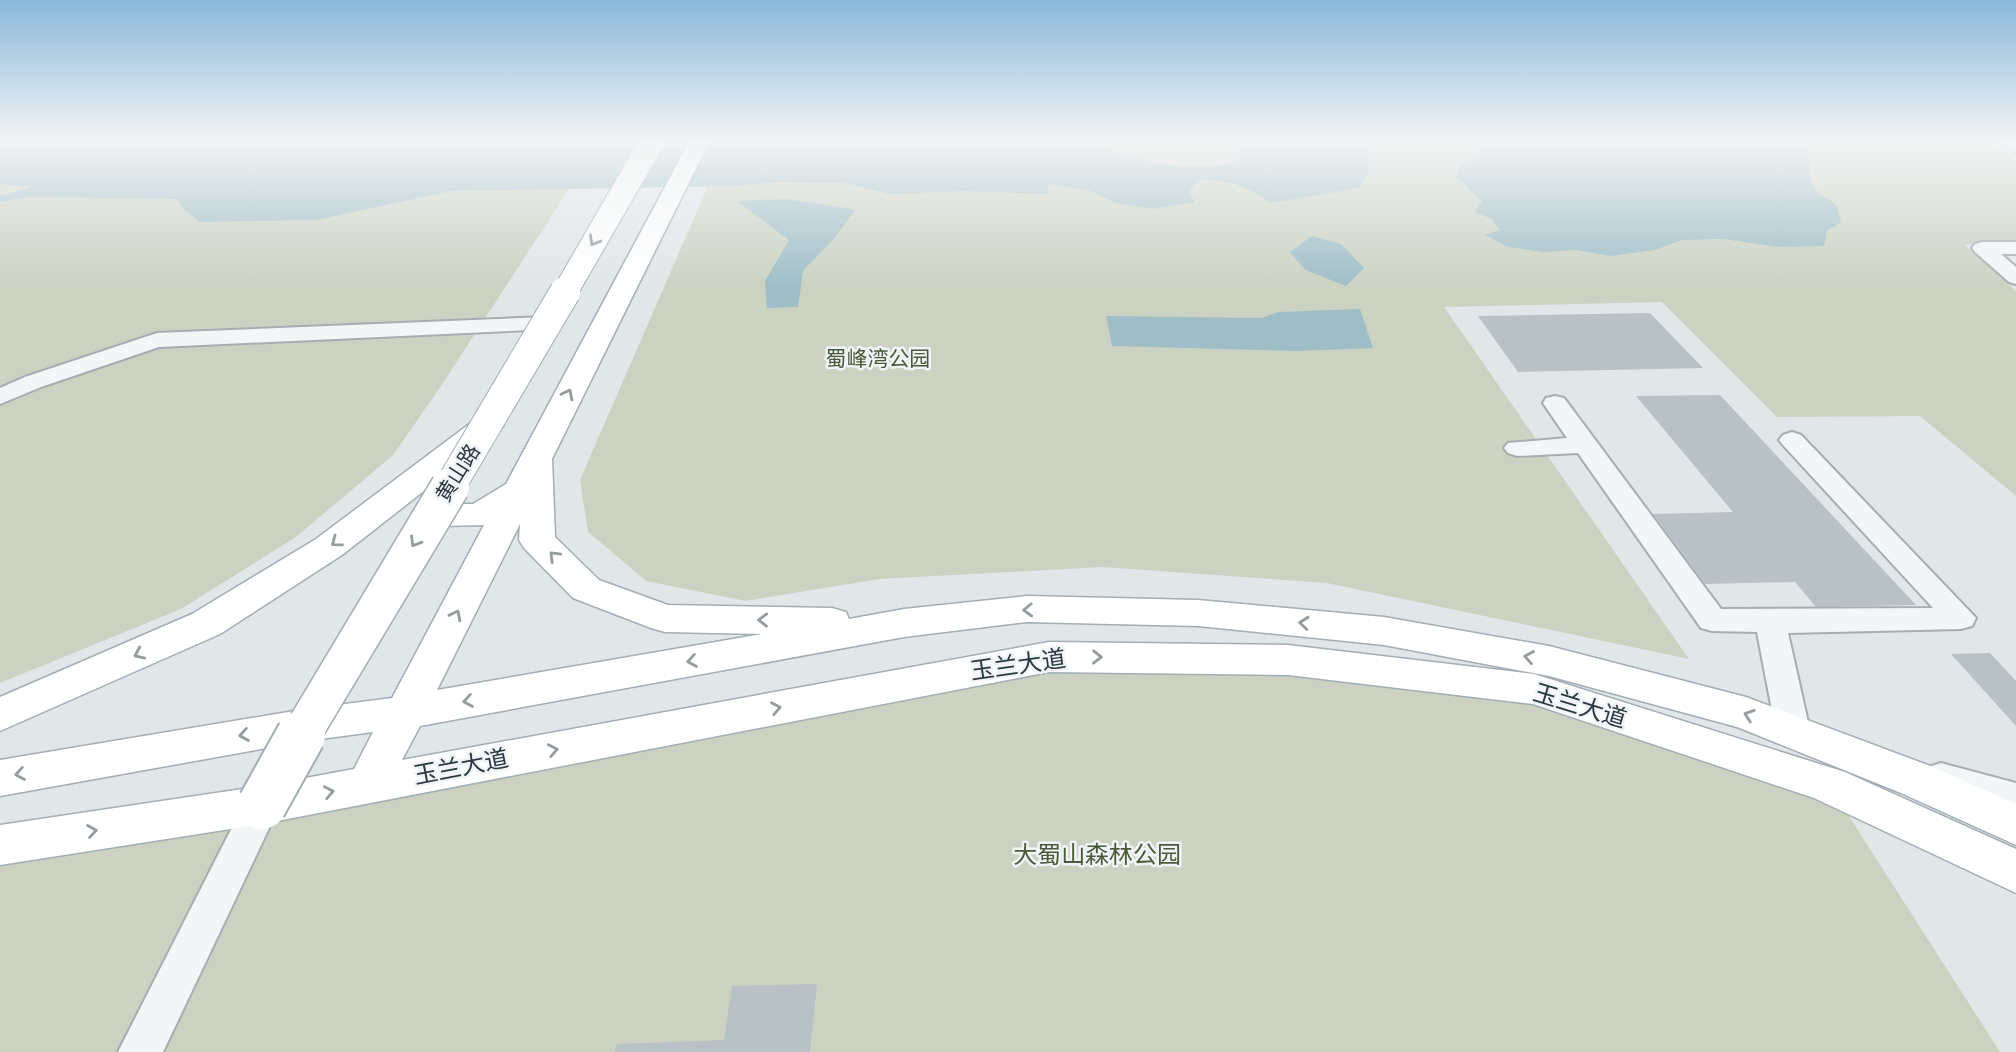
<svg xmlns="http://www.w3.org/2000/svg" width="2016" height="1052" font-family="'Alegreya Sans','Noto Sans SC',sans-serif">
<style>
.green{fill:#cbd2c2}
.water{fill:#9ebdc6}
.building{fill:#b8c1c5}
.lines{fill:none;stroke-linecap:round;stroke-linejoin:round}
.minor-casing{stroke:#a6aeb2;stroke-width:4}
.major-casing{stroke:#a1aeb3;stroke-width:3}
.minor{fill:#f3f6f7;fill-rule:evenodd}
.major{fill:#fff;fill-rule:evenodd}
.major-bridge-far3-casing{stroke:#a1aeb3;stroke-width:26;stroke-linecap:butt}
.major-bridge-far2-casing{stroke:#a1aeb3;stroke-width:32;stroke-linecap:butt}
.major-bridge-far1-casing{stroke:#a1aeb3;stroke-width:41;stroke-linecap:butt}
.major-bridge-casing{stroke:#a1aeb3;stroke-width:52;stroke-linecap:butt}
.major-bridge-far3{stroke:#fff;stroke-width:24}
.major-bridge-far2{stroke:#fff;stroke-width:30}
.major-bridge-far1{stroke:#fff;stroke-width:38}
.major-bridge{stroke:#fff;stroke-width:48}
.oneway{stroke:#949c9f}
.labels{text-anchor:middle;stroke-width:5;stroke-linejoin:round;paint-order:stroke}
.park-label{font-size:21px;fill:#485a38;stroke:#f0f4f6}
.street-label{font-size:21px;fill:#2a383f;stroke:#f0f4f6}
.near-street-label{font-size:24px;fill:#2a383f;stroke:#f0f4f6}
.near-park-label{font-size:24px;fill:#485a38;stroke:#f0f4f6}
</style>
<rect width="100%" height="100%" fill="#e1e6e8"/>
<g class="green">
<polygon points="0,140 601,140 439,389 393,455 296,537 181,609 0,683"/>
<polygon points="728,140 1988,140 2016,159 2016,243 1965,245 2016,291 2016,496 1920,416 1777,417 1662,302 1444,307 1689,659 1327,583 1102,567 879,579 746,601 646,581 588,532 580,480"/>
<polygon points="1049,657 1534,689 1829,785 2000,1052 0,1052 0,845"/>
</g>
<g class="water">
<path d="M0,140H1084L1096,149C1140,159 1197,177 1240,160L1227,140H1377L1367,154L1368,173L1359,188L1270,203C1247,185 1228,180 1198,180L1189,192L1195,202L1153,209L1115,203L1091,191L1048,184V194L964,191L889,194L844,183L778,182L734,186L451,191L316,220L199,222L184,209L177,199L30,197L0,202V196L33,187L0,184Z"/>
<path d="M1480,140H1789L1808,154C1810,164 1808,180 1814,188C1827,204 1837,194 1841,222L1827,231L1824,246L1779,247L1723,239L1682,240L1655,250L1610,256L1576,250L1543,252L1508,247L1485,235L1499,230L1492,219L1474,212L1482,201L1455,176L1461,164L1478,159L1483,148Z"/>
<polygon points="787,199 855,210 837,235 803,271 798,307 767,308 765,281 789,240 737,201"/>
<polygon points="1312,236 1341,244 1364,268 1346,286 1305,270 1290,252"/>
<polygon points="1360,309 1373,348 1296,351 1112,346 1106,316 1261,318 1279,312"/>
</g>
<g class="building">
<polygon points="1650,313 1703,368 1518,372 1478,316"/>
<polygon points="1720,395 1916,605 1816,607 1795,582 1705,584 1653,514 1733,512 1636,396"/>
<polygon points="1990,653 2016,681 2016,726 1951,654"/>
<polygon points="817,984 810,1052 615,1052 617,1044 724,1040 732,986"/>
</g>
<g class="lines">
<g class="minor-casing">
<g id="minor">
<polygon points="1996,140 2015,140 2016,153"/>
<polygon points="1982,242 2016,242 2016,254 2001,254 2016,267 2016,284 2009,282 1975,252 1972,248 1975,244"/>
<polygon points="546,317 554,319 557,324 554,329 159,347 41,387 0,404 0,388 25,377 157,333"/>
<polygon points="1555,396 1564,398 1721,609 1933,608 1783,445 1779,440 1783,435 1792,432 1801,435 1976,618 1972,626 1961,629 1788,633 1810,731 1805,740 1793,744 1781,740 1776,731 1757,632 1712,631 1701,628 1578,453 1517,456 1508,453 1504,448 1508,443 1567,438 1543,403 1546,398"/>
<polygon points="1941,763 2016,783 2016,813 1928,787 1923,777 1928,767"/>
<polygon points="262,790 275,794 280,805 163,1052 118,1052 249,794"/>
</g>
</g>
<g class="major-casing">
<g id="major">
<path d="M690,140H710L552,459L555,537L599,580L668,605L832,608L846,612L849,619L904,609L1027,596L1198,600L1384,617L1549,646L1746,697L1933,767L2016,804V845L1901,793L1737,727L1549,676L1384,645L1198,626L1027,622L904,637L420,726L402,760L1049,642L1288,645L1534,674L1845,772L2016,849V893L1814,798L1533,704L1288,675L1049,672L262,824L0,865V825L262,786L354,769L373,732L306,741L0,796V760L306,709L392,698L484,525L442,526L430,523L425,515L429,492L434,485L446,482L458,485L463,492L461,504H473L506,484ZM520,524L519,540L524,548L573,598L651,628L665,632L762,634L437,690Z"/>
<polygon points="487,417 498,419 503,426 498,433 342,555 220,634 0,731 0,697 192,614 316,539 476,419"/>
</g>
</g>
<use href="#minor" class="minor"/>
<use href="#major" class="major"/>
<g class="major-bridge-far3-casing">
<polyline id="major-bridge-far3" points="564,294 653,140"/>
</g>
<g class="major-bridge-far2-casing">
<polyline id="major-bridge-far2" points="449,488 565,292"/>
</g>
<g class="major-bridge-far1-casing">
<polyline id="major-bridge-far1" points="300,737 450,487"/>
</g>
<g class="major-bridge-casing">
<polyline id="major-bridge" points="262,805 301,735"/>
</g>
<use href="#major-bridge-far3" class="major-bridge-far3"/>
<use href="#major-bridge-far2" class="major-bridge-far2"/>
<use href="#major-bridge-far1" class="major-bridge-far1"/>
<use href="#major-bridge" class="major-bridge"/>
</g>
<defs><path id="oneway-chevron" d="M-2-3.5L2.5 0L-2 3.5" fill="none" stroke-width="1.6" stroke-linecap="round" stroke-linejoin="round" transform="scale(1.75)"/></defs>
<g class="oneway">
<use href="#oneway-chevron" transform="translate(594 241) rotate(120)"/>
<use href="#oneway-chevron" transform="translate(568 394) rotate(-63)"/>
<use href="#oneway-chevron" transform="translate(336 542) rotate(143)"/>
<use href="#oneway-chevron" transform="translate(415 542) rotate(121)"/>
<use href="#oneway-chevron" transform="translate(554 556) rotate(-135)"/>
<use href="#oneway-chevron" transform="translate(1028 610) rotate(178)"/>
<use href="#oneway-chevron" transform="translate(456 615) rotate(-63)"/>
<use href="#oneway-chevron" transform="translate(763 620) rotate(-179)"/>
<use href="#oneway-chevron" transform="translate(1304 623) rotate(-174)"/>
<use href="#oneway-chevron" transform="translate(139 654) rotate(156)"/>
<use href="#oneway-chevron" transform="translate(1097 657) rotate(1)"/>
<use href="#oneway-chevron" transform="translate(1529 657) rotate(-170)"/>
<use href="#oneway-chevron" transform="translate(692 661) rotate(170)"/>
<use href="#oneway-chevron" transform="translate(468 701) rotate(170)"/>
<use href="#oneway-chevron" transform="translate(776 708) rotate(-11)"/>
<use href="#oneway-chevron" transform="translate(1749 715) rotate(-161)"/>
<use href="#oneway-chevron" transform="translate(244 735) rotate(170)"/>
<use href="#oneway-chevron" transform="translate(553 750) rotate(-11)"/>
<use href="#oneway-chevron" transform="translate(20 774) rotate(170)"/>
<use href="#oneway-chevron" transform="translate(329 792) rotate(-11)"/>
<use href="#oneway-chevron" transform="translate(92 831) rotate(-9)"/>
</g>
<linearGradient id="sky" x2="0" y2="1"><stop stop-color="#8ab8da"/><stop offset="0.49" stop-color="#f2f4f5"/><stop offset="1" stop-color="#f2f4f5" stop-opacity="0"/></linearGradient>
<rect width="2016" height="287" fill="url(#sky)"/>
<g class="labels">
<g class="park-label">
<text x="878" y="366">蜀峰湾公园</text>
</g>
<g class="street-label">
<text transform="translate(458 473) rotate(-58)" y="7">黄山路</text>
</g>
<g class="near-street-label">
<text transform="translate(1018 665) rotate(-8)" y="8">玉兰大道</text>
<text transform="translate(1580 706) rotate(17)" y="8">玉兰大道</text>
<text transform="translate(461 767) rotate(-11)" y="8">玉兰大道</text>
</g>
<g class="near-park-label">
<text x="1097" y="863">大蜀山森林公园</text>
</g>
</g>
</svg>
